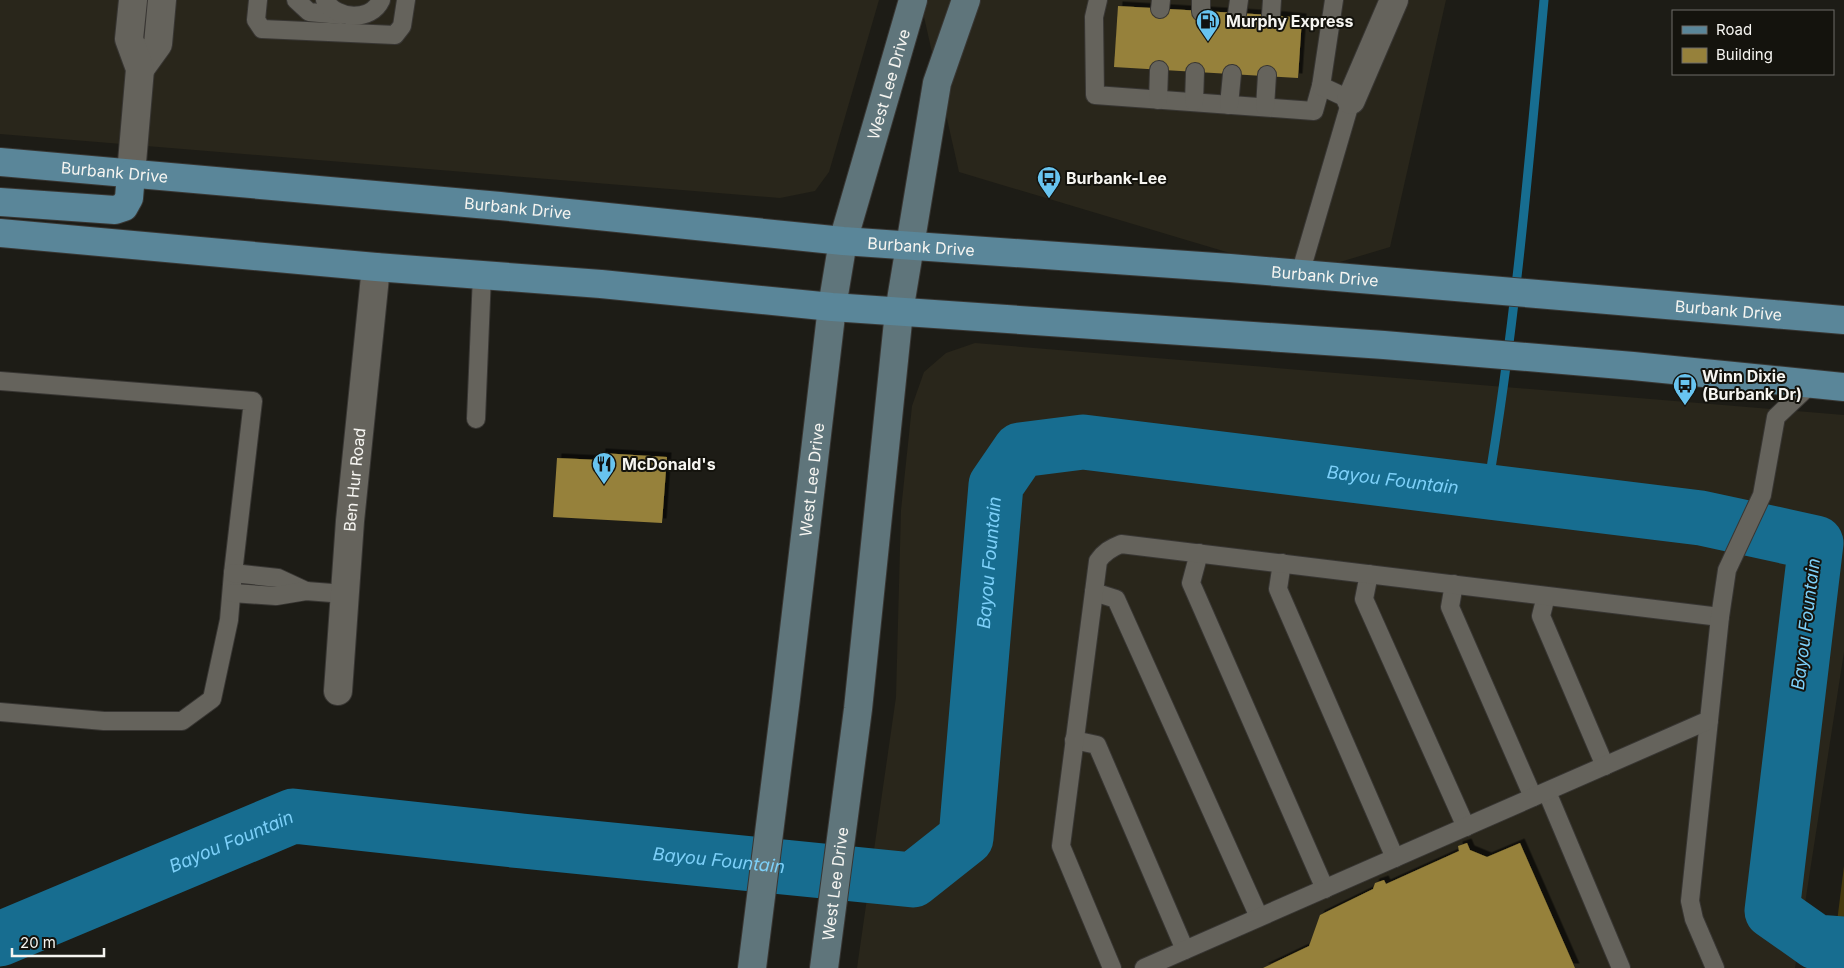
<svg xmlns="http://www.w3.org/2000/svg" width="1844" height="968" font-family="Inter,sans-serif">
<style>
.built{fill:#29261b}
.green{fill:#45390e}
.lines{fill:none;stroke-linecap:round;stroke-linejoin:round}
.stream{stroke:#176d90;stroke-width:9}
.river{stroke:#176d90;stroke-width:55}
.building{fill:#96813b;filter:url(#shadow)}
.service-casing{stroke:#383633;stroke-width:20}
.minor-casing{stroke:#383633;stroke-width:30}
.secondary-casing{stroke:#383633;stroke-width:30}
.primary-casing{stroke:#383633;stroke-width:30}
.service{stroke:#65635c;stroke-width:18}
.minor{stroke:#65635c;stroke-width:28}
.secondary{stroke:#5f757b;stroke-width:28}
.primary{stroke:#5a8699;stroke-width:28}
.labels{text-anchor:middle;stroke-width:4;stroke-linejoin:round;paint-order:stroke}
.poi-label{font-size:16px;font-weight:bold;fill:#f6f5f1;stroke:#14130d;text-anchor:start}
.street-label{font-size:16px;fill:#f6f5f1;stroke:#14130d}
.water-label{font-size:18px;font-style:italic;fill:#7dd0f9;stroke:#14130d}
</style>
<defs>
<filter id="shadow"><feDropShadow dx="4.5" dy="-4.5" stdDeviation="0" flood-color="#0009"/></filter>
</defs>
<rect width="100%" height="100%" fill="#1d1c16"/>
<g class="built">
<polygon points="0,0 879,0 829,172 815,191 780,198 0,134"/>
<polygon points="926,0 1446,0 1390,247 1300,274 959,172 922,8"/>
<polygon points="975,343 1844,415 1844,652 1795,968 857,968 896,697 901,510 912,406 924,372 946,353"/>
</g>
<polygon class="green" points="1844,866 1844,922 1837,922"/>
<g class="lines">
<path class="stream" d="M1487,492C1515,329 1529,164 1544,0"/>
<path class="river" id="s1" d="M0,939L293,816L522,841L913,880L966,838L996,485L1020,450L1083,442L1701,518L1816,543L1772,911L1816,942L1844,944"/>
</g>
<g class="building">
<polygon points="1118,6 1271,15 1302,18 1298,78 1114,67"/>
<polygon points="601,453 667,457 662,523 553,517 557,458 600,460"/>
<polygon points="1467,843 1470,850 1487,857 1520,843 1575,968 1263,968 1309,946 1320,915 1373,889 1375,883 1384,880 1386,884 1459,851 1458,846"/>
</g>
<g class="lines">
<g class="service-casing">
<g id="service">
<polyline points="258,0 256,20 262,29 395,35 402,26 406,0"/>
<polyline points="296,0 309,12 341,15"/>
<path d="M325,0C336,20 371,22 381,0"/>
<polyline points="1098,0 1094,17 1095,95 1314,111 1321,86"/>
<polyline points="1160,9 1161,0"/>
<polyline points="1201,12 1201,0"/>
<polyline points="1237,14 1239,0"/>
<polyline points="1271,15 1272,0"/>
<polyline points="1158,100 1159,70"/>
<polyline points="1194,102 1195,72"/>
<polyline points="1229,105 1232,74"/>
<polyline points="1265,107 1267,75"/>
<polyline points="1300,274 1351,100 1321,86 1334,0"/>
<polyline points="0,381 253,401 233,573 229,620 212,699 182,721 104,721 0,712"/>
<polyline points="476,419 482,275"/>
<polyline points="1199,553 1191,583 1325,889"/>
<polyline points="1282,563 1278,589 1395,858"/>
<polyline points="233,573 278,578 306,591"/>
<polyline points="1369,574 1364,599 1466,827"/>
<polyline points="1454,584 1450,607 1533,797"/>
<polyline points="1094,592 1116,599 1259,917"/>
<polyline points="232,593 276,596 306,591 345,594"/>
<polyline points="1546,596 1541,616 1605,766"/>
<polyline points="1709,720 1690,901 1694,919 1715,968"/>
<polyline points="1074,740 1097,745 1185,950"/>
<polyline points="1547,792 1621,968"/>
<path d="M1112,968L1061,846L1098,561C1104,552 1111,548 1121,544L1720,617"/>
<polyline points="1144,968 1709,720 1720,617 1727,570 1762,495 1776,417 1811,384"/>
</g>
</g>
<g class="minor-casing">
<g id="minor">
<polyline points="140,69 158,44 162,0"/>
<polyline points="1351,100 1394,0"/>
<polyline points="131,174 140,69 129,39 133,0"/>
<path id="s2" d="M338,691L350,521L376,267"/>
</g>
</g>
<g class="secondary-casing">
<g id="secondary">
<path id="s3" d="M752,968L786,698L832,307L843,241L913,0"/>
<path id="s4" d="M824,968L858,709L899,312L937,83L966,0"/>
</g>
</g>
<g class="primary-casing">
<g id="primary">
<path id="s5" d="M0,162L500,206L843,241L1230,268L1844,320"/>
<polyline points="0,202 115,210 124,207 129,198 131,174"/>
<polyline points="0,233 376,267 601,284 832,307 1384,345 1633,366 1844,387"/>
</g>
</g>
<use href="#service" class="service"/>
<use href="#minor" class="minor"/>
<use href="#secondary" class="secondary"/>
<use href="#primary" class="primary"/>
</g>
<defs>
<g id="fuel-pin" transform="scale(1.25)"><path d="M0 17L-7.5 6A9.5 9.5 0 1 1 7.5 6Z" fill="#68c4f0" stroke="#14130d"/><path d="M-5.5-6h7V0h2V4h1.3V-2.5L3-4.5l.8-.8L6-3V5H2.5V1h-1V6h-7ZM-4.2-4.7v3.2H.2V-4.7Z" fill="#111"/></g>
<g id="bus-pin" transform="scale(1.25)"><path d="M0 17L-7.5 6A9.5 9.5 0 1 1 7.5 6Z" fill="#68c4f0" stroke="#14130d"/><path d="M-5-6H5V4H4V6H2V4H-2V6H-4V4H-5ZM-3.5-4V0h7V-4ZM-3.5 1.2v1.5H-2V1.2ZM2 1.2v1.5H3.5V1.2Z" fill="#111"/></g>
<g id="restaurant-pin" transform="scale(1.25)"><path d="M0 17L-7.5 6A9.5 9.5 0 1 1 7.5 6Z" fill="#68c4f0" stroke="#14130d"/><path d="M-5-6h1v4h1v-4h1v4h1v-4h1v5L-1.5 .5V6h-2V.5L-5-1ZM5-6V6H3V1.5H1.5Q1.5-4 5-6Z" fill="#111"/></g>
</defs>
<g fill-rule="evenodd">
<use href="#fuel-pin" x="1208" y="21"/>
<use href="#bus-pin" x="1049" y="178"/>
<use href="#bus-pin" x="1685" y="385"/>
<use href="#restaurant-pin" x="604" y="464"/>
</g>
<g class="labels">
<g class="poi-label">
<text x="1226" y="27">Murphy Express</text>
<text x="1066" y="184">Burbank-Lee</text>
<text x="1702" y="382">Winn Dixie<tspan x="1702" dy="18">(Burbank Dr)</tspan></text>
<text x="622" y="470">McDonald's</text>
</g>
<g class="street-label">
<text dy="6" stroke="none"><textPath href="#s3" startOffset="896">West Lee Drive</textPath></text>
<text dy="6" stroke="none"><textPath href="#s5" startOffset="115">Burbank Drive</textPath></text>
<text dy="6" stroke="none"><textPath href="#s5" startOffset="520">Burbank Drive</textPath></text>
<text dy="6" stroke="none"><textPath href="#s5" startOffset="925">Burbank Drive</textPath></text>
<text dy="6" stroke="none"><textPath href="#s5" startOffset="1330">Burbank Drive</textPath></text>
<text dy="6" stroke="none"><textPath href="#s5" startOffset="1735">Burbank Drive</textPath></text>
<text dy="6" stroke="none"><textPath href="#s2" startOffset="212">Ben Hur Road</textPath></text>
<text dy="6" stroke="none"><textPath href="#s3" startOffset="492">West Lee Drive</textPath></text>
<text dy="6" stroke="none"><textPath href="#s4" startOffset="85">West Lee Drive</textPath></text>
</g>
<g class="water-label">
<text dy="6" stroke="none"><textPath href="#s1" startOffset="1781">Bayou Fountain</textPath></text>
<text dy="6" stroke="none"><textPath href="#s1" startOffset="1285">Bayou Fountain</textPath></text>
<text transform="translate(1806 624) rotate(-83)" y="6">Bayou Fountain</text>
<text dy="6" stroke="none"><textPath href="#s1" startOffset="251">Bayou Fountain</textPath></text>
<text dy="6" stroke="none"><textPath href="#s1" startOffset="746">Bayou Fountain</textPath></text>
</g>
</g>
<rect x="1672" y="10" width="162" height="65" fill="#14130d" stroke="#6e6d68"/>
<rect x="1682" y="26" width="25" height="8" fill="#5a8699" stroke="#6e6d68"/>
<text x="1716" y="35" font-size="15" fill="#f6f5f1">Road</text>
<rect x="1682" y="48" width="25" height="15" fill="#96813b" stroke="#6e6d68"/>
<text x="1716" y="60" font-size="15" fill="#f6f5f1">Building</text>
<path d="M12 948v8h92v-8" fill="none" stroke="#f6f5f1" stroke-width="2.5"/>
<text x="20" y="948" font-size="15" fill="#f6f5f1" stroke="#14130d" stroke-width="4" paint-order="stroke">20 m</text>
</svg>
